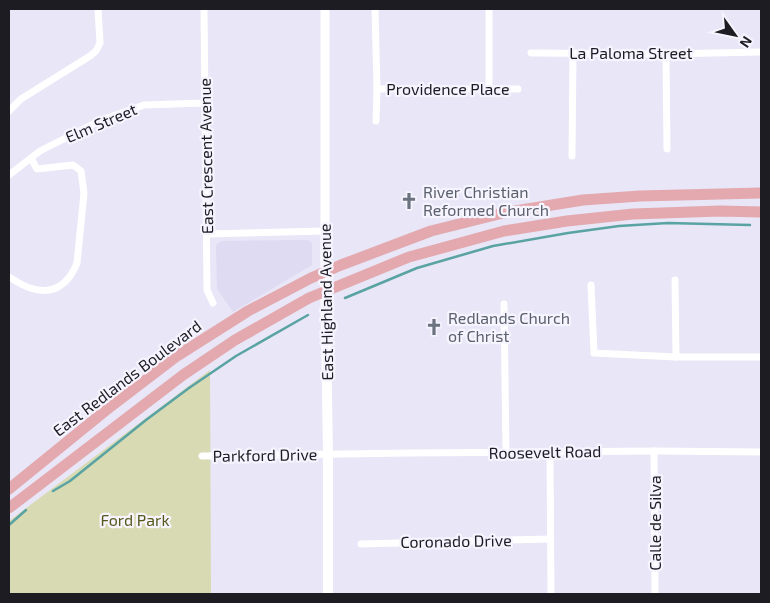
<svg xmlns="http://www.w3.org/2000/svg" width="770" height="603" font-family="'Exo 2',sans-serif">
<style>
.built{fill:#dedbf3}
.green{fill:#d7dab2}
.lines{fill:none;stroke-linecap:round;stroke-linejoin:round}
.stream{stroke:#59a3a3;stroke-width:2.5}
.minor{stroke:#fff;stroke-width:7}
.tertiary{stroke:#fff;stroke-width:9}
.secondary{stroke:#fff;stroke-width:10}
.primary{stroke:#e3a9af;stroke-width:11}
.labels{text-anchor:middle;stroke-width:4.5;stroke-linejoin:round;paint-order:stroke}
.street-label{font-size:16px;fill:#1d1c22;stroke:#f6f4fe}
.worship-label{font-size:16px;fill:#5b616d;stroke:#f6f4fe;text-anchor:start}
.park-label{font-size:16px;fill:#565819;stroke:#f6f4fe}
</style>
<rect width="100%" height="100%" fill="#e8e6f7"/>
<polygon class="built" points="306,240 310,241 312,244 312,265 233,312 217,289 216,246 218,243 222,241"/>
<polygon class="green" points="210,370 211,594 9,594 9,521"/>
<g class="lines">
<g class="stream">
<polyline points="345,298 417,268 493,246 568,233 619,226 668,223 750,225"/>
<polyline points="53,491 70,481 146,420 189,388 236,356 308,315"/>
<polyline points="9,525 26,510"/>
</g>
<g class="minor">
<polyline points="204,9 207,290 213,303"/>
<polyline points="375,9 377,89 376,121"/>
<polyline points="531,53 666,54 761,52"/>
<polyline points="666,54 667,149"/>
<polyline points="489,88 489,9"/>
<polyline points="377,89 518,89"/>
<polyline points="9,111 21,99 90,56 96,51 100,43 98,9"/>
<polyline points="572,156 573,54"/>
<polyline points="9,175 40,151 99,121 144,105 205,103"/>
<polyline points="207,234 325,231"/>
<path d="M9,277C16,281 23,286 30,288C53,296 69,284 77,263L84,193L81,171L73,165L37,169L31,158"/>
<polyline points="675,280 676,357"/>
<polyline points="591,285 594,353 676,357 761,357"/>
<polyline points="504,304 506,453"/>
<polyline points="654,451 655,594"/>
<polyline points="550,452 551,594"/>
<polyline points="202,456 411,453 654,451 761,452"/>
<polyline points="361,544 550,539"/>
</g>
<polyline class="tertiary" points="325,9 325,272"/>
<polyline class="secondary" points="325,272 328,454 328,594"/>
<g class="primary">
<polyline points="9,489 105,411 177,356 248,311 311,278 341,265 431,231 503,213 583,200 640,196 761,193"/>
<polyline points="9,508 183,375 235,340 309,298 409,257 504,231 567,221 633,214 720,211 761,212"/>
</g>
</g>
<defs>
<g id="church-bare" transform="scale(1.35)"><path d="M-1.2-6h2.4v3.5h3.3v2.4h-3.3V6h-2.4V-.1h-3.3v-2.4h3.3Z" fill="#6b7280" stroke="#f6f4fe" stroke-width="2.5" paint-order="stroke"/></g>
</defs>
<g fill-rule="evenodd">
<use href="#church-bare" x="409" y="201"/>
<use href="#church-bare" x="434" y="327"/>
</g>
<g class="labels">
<g class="street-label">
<text x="631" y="59">La Paloma Street</text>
<text x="448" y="95">Providence Place</text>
<text transform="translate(101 123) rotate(-23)" y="6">Elm Street</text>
<text transform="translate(206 156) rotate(-91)" y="6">East Crescent Avenue</text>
<text transform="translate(326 302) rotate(-91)" y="6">East Highland Avenue</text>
<text transform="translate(127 378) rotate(-37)" y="6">East Redlands Boulevard</text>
<text transform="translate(545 452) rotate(-1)" y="6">Roosevelt Road</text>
<text transform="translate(265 455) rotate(-1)" y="6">Parkford Drive</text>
<text transform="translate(655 523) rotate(-90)" y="6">Calle de Silva</text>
<text transform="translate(456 541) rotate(-1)" y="6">Coronado Drive</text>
</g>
<g class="worship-label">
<text x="423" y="198">River Christian<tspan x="423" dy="18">Reformed Church</tspan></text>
<text x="448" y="324">Redlands Church<tspan x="448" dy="18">of Christ</tspan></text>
</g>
<g class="park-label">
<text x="135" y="526">Ford Park</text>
</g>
</g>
<rect width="770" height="603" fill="none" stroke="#1d1c22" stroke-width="20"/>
<g transform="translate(735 35) rotate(123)" stroke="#f6f4fe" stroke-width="4" paint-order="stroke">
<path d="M0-4L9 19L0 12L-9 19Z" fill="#1d1c22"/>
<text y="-8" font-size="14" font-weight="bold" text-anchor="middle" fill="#1d1c22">N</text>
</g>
</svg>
